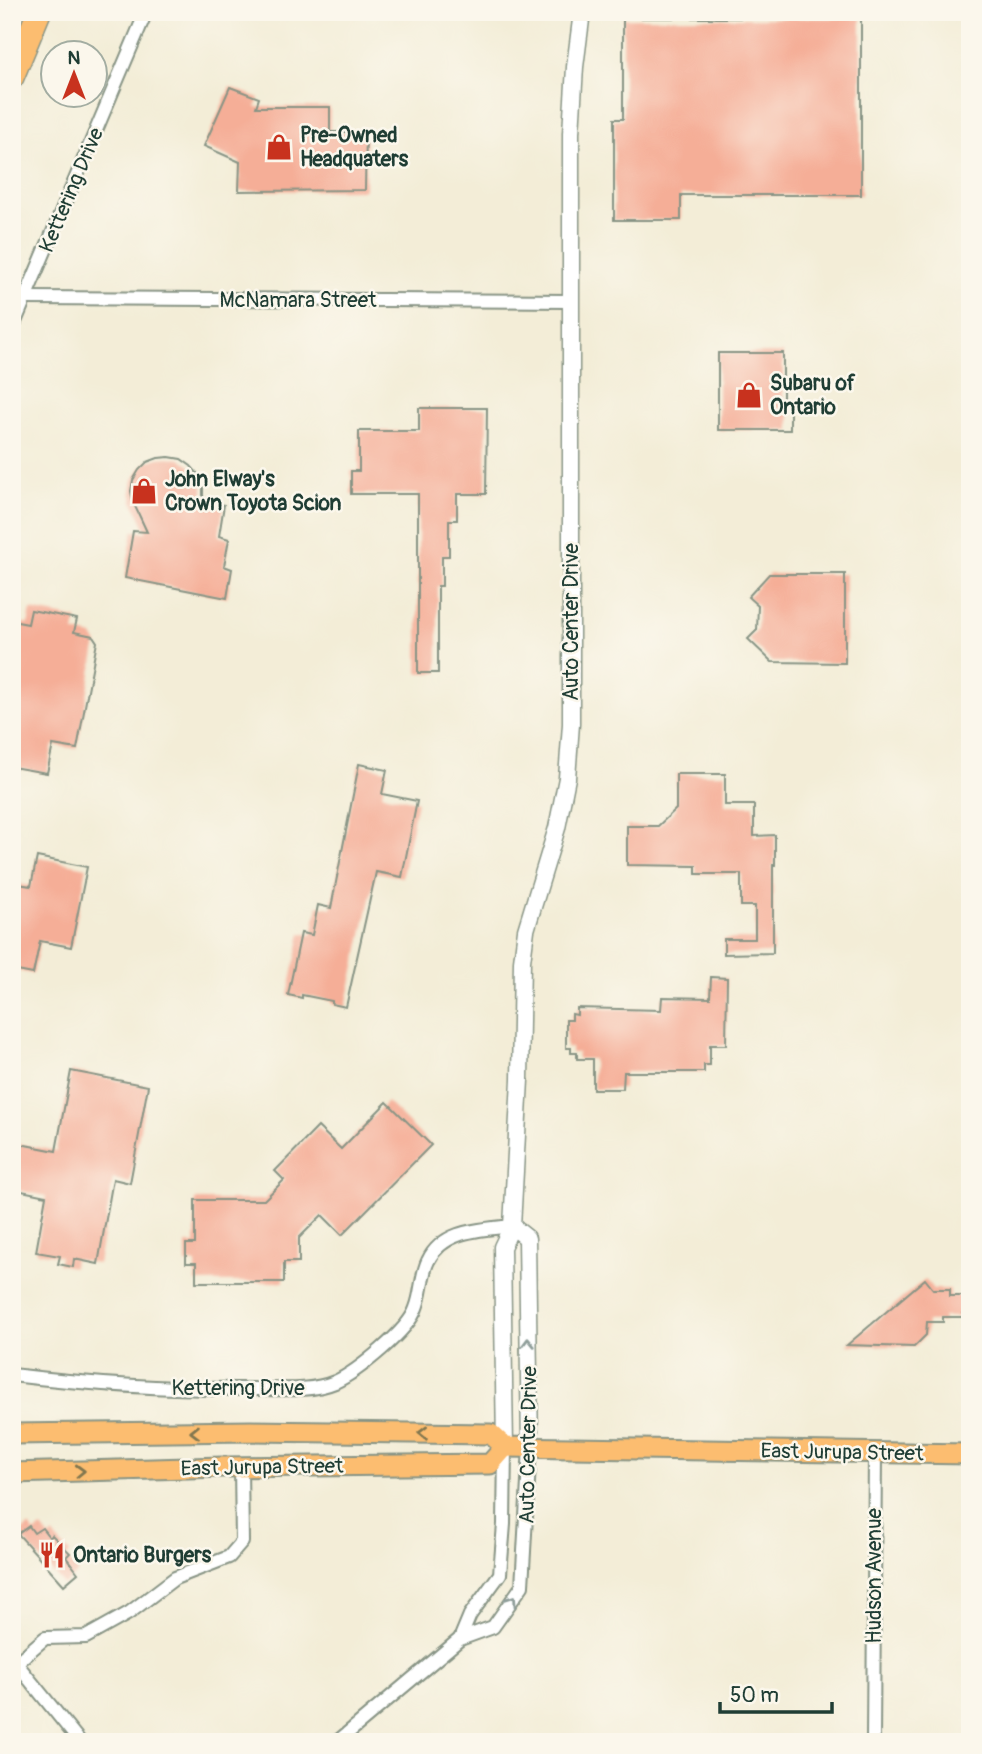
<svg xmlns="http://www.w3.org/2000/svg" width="982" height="1754" font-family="Pangolin,sans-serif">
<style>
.building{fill:#f5ae97}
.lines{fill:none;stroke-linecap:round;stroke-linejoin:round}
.minor-casing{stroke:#899586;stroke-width:16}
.tertiary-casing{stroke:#899586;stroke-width:19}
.primary-casing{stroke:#899586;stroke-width:23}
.motorway-casing{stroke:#899586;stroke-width:26}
.minor{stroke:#fff;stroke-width:12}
.tertiary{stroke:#fff;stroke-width:16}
.primary{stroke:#fcbd6f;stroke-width:19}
.motorway{stroke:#fcbd6f;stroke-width:23}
.oneway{stroke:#8f9e9a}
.oneway2{stroke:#82774f}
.labels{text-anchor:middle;stroke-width:5;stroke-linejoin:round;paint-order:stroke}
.poi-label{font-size:21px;font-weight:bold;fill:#1f3d34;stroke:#fbf7ec;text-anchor:start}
.street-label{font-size:21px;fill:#1f3d34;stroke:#fbf7ec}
</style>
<rect width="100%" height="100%" fill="#fbf7ec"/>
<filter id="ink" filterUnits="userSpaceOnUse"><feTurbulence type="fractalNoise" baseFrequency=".0143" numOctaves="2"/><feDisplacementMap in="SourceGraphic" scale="14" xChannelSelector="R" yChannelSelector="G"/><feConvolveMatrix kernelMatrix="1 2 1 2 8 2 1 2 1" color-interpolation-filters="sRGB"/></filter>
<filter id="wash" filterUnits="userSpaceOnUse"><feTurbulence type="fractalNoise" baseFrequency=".00686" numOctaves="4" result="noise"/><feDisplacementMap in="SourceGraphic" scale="28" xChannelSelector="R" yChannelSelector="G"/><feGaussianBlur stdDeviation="1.57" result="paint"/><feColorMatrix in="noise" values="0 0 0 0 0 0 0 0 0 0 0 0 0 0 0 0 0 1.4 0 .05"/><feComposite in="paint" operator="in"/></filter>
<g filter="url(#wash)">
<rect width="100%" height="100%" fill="#f3edd7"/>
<g id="blocks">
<g class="building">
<polygon points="623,18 861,18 861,195 681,195 681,220 614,220 614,119 623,119"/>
<polygon points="230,87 259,98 256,107 330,107 330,132 366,132 365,190 239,191 240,162 204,146"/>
<polygon points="718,353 783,353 783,402 790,402 790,430 718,430"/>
<polygon points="419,408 487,408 486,494 457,494 457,520 449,520 449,556 442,556 442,586 438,586 438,673 418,673 418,494 351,494 351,471 359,471 359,431 419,431"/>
<polygon points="169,457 181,459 191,466 199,475 203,487 203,499 224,505 219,536 229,539 224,566 232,569 227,598 125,578 133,531 147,532 133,502 131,491 133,480 139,470 147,462 158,458"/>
<polygon points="769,574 845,574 845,663 772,662 748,639 757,630 758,606 748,597"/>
<polygon points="31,610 77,619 74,632 93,636 97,642 77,749 53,745 47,773 12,767 12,621 28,624"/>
<polygon points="359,764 387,770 382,794 417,801 402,877 376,872 346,1007 332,1004 332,1001 302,995 302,998 288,995 301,933 312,935 318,905 331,908"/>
<polygon points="676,774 725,774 725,805 754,805 754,836 775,835 775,865 773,865 773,953 724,954 724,939 755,939 755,906 741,906 741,874 696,874 696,866 627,865 627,826 658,826 676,809"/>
<polygon points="37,857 87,867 71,947 40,941 33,974 12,970 12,883 31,886"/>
<polygon points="711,977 727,978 726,1045 710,1045 710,1065 704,1065 704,1072 624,1072 623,1089 593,1089 593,1059 577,1059 577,1053 571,1053 571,1048 566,1048 566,1020 572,1020 572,1014 577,1015 577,1008 661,1010 662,997 710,998"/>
<polygon points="71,1071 148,1086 130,1183 113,1179 98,1264 74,1259 73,1267 58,1264 60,1256 36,1252 46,1196 12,1189 20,1144 56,1151"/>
<polygon points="387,1102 431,1145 342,1235 322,1215 299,1238 299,1262 284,1262 284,1282 196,1282 196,1263 186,1263 186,1244 195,1244 195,1200 264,1200 284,1180 275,1171 318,1127 341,1149"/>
<polygon points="925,1279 933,1289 950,1289 950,1296 963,1296 963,1317 943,1317 943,1322 927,1322 926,1335 914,1347 847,1345"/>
<polygon points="29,1526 34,1533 42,1528 50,1538 52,1535 70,1553 66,1557 78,1573 64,1585 18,1534"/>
</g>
</g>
</g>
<g filter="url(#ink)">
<use href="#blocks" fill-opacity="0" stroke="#899586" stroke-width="2"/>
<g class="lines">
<g class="minor-casing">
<g id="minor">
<polyline points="25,298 571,301"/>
<polyline points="12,329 146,12"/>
<path d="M12,1375C95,1385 172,1390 256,1389C281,1389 311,1392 335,1382C357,1372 409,1330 416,1308C422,1293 421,1275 428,1261C443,1229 481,1230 512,1226"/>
<polyline points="460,1639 470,1615 500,1574 504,1524 505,1448"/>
<polyline points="80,1742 16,1663 45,1638 86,1637 129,1613 175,1578 229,1557 242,1542 241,1466"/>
<polyline points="337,1742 460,1639 493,1627 522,1586 530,1447"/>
<polyline points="873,1742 875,1453"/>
</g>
</g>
<g class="tertiary-casing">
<g id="tertiary">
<polyline points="512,1226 527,1238 530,1447"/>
<polyline points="505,1447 502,1247 512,1226 520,1080 522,961 526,930 557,828 567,778 571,724 571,133 575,67 582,12"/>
</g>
</g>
<g class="primary-casing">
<g id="primary">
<polyline points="12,1434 251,1431 491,1434 505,1447 970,1454"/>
<polyline points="12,1473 223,1467 490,1464 505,1447"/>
</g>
</g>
<g class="motorway-casing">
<polyline id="motorway" points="12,77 39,12"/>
</g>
<use href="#minor" class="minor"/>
<use href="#tertiary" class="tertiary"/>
<use href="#primary" class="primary"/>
<use href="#motorway" class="motorway"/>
</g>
<defs><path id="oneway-chevron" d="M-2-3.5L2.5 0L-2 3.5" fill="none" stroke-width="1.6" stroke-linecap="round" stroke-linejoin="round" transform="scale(1.75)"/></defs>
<g class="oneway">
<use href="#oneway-chevron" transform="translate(528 1343) rotate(-91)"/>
<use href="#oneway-chevron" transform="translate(512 1600) rotate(-55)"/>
</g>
<g class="oneway2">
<use href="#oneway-chevron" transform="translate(195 1432) rotate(179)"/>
<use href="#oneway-chevron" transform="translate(423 1433) rotate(-179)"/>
<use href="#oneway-chevron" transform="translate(80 1471) rotate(-2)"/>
</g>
</g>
<defs>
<g id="shop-bare" transform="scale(2.1)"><path d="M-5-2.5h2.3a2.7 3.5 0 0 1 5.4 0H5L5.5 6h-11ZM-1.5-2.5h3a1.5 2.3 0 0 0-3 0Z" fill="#c8321e" stroke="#fbf7ec" stroke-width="2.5" paint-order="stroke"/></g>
<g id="restaurant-bare" transform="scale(2.1)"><path d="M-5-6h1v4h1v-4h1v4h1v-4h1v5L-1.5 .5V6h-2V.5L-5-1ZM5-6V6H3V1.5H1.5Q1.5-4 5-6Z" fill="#c8321e" stroke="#fbf7ec" stroke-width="2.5" paint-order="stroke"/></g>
</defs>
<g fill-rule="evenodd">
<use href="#shop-bare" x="279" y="147"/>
<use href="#shop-bare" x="749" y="395"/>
<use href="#shop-bare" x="144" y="491"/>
<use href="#restaurant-bare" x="52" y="1555"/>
</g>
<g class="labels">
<g class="poi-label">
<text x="300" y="142">Pre-Owned<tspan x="300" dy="24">Headquaters</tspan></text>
<text x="770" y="390">Subaru of<tspan x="770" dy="24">Ontario</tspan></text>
<text x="165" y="486">John Elway's<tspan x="165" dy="24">Crown Toyota Scion</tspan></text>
<text x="73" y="1562">Ontario Burgers</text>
</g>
<g class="street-label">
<text transform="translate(71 190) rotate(-67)" y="7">Kettering Drive</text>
<text x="298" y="307">McNamara Street</text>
<text transform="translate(571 622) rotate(-90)" y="7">Auto Center Drive</text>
<text x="238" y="1395">Kettering Drive</text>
<text transform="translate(528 1445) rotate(-89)" y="7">Auto Center Drive</text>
<text transform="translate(842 1452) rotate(1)" y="7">East Jurupa Street</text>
<text transform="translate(262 1467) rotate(-1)" y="7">East Jurupa Street</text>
<text transform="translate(874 1576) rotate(-90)" y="7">Hudson Avenue</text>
</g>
</g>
<rect width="982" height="1754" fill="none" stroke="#fbf7ec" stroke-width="42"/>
<g transform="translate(74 74)"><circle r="33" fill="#fbf7ec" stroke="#a3ada2" stroke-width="2"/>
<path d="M0-5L12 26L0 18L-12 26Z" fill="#c8321e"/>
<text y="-10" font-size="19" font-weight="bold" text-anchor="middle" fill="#1f3d34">N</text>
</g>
<path d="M720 1702v10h112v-10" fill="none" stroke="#1f3d34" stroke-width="3.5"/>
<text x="730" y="1702" font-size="21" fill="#1f3d34" stroke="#fbf7ec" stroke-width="5" paint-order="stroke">50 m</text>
</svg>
